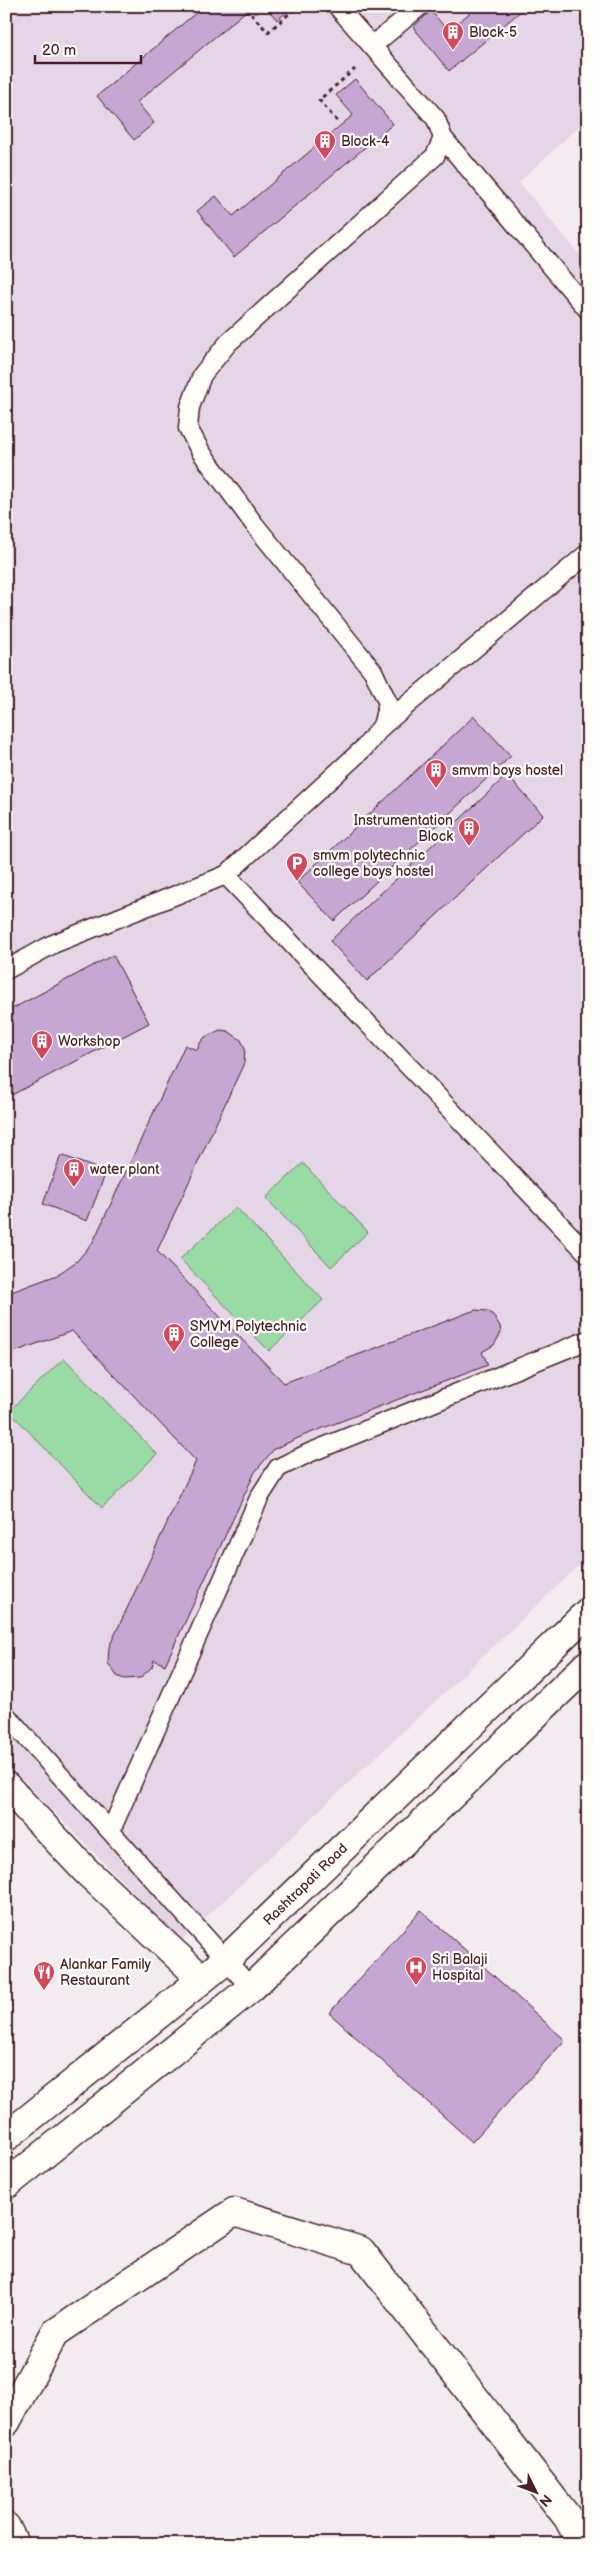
<svg xmlns="http://www.w3.org/2000/svg" width="594" height="2550" font-family="'Balsamiq Sans',sans-serif">
<style>
.built{fill:#e5d6e7}
.green{fill:#99dba5;stroke:#727d68}
.building{fill:#c6a6d2;stroke:#4a1f2b}
.lines{fill:none;stroke-linecap:round;stroke-linejoin:round}
.service-casing{stroke:#4a1f2b;stroke-width:21}
.minor-casing{stroke:#4a1f2b;stroke-width:31}
.tertiary-casing{stroke:#4a1f2b;stroke-width:31}
.path{stroke:#4a1f2b;stroke-width:3;stroke-dasharray:4 4;stroke-linecap:butt}
.service{stroke:#fdfcf7;stroke-width:18}
.minor{stroke:#fdfcf7;stroke-width:28}
.tertiary{stroke:#fdfcf7;stroke-width:28}
.labels{text-anchor:middle;stroke-width:4.5;stroke-linejoin:round;paint-order:stroke}
.poi-label{font-size:14px;fill:#4a1f2b;stroke:#fdfcf7;text-anchor:start}
.street-label{font-size:14px;fill:#4a1f2b;stroke:#fdfcf7}
</style>
<rect width="100%" height="100%" fill="#f2ebf0"/>
<filter id="ink" filterUnits="userSpaceOnUse"><feTurbulence type="fractalNoise" baseFrequency=".02" numOctaves="2"/><feDisplacementMap in="SourceGraphic" scale="10" xChannelSelector="R" yChannelSelector="G"/><feConvolveMatrix kernelMatrix="1 2 1 2 8 2 1 2 1" color-interpolation-filters="sRGB"/></filter>
<g filter="url(#ink)">
<polygon class="built" points="6,6 588,6 588,118 519,182 588,265 588,1557 181,1941 6,1763"/>
<g class="green">
<polygon points="303,1163 368,1232 331,1267 266,1198"/>
<polygon points="236,1207 323,1300 269,1351 180,1259"/>
<polygon points="64,1358 157,1454 102,1508 9,1411"/>
</g>
<g class="building">
<polygon points="204,6 252,6 137,102 154,123 134,140 97,96"/>
<polygon points="265,6 293,6 293,7 277,20"/>
<polygon points="478,6 527,6 449,71 413,27 431,11 448,31"/>
<polygon points="355,79 393,124 234,257 197,211 216,196 233,216 353,115 336,95"/>
<polygon points="474,716 511,756 334,921 297,882"/>
<polygon points="507,775 543,815 367,981 330,941"/>
<polygon points="113,955 149,1023 6,1098 6,1012"/>
<polygon points="220,1030 228,1031 241,1040 245,1048 244,1063 157,1251 284,1383 475,1310 488,1311 493,1315 500,1326 501,1333 494,1345 482,1352 488,1365 305,1435 274,1449 255,1472 165,1665 154,1660 152,1667 140,1678 124,1679 117,1676 108,1663 109,1647 196,1461 72,1331 6,1355 6,1294 57,1275 77,1261 93,1242 185,1045 197,1050 200,1043 205,1037"/>
<polygon points="61,1155 106,1172 87,1221 43,1204"/>
<polygon points="421,1910 565,2040 472,2142 329,2013"/>
</g>
<g class="lines">
<g class="service-casing">
<g id="service">
<polyline points="372,46 420,6"/>
<polyline points="443,138 588,310"/>
<polyline points="382,726 588,553"/>
<polyline points="226,875 588,1254"/>
<polyline points="6,970 53,944 226,875 365,747 382,726 388,703 373,671 254,524 201,452 188,428 190,407 202,375 228,343 435,156 443,138 436,119 337,6"/>
<polyline points="6,1715 251,1988"/>
<polyline points="111,1830 260,1496 278,1468 309,1453 588,1340"/>
</g>
</g>
<g class="minor-casing">
<g id="minor">
<polyline points="6,1786 86,1871 202,1979"/>
<polyline points="6,2422 55,2333 234,2212 361,2251 568,2518 582,2544"/>
<polyline points="6,2527 14,2544"/>
</g>
</g>
<g class="tertiary-casing">
<g id="tertiary">
<polyline points="6,2137 226,1960 588,1612"/>
<polyline points="6,2185 251,1988 588,1664"/>
</g>
</g>
<g class="path">
<polyline points="251,14 268,32 298,6"/>
<polyline points="337,121 319,100 355,69"/>
</g>
<use href="#service" class="service"/>
<use href="#minor" class="minor"/>
<use href="#tertiary" class="tertiary"/>
</g>
</g>
<defs>
<g id="building-pin" transform="scale(1.125)"><path d="M0 17L-7.5 6A9.5 9.5 0 1 1 7.5 6Z" fill="#d1495b" stroke="#fdfcf7"/><path d="M-4-6H4V6H1V3H-1V6H-4ZM-2.5-4.3h1.7v1.8h-1.7ZM.8-4.3h1.7v1.8H.8ZM-2.5-1h1.7V.8h-1.7ZM.8-1h1.7V.8H.8Z" fill="#fff"/></g>
<g id="parking-pin" transform="scale(1.125)"><path d="M0 17L-7.5 6A9.5 9.5 0 1 1 7.5 6Z" fill="#d1495b" stroke="#fdfcf7"/><path d="M-3.5-5.5H1a3.5 3.5 0 0 1 0 7H-1V5.5H-3.5ZM-1-3.4V-.6H.8a1.4 1.4 0 0 0 0-2.8Z" fill="#fff"/></g>
<g id="hospital-pin" transform="scale(1.125)"><path d="M0 17L-7.5 6A9.5 9.5 0 1 1 7.5 6Z" fill="#d1495b" stroke="#fdfcf7"/><path d="M-5-5h3v3.5h4V-5h3V5h-3V1.5h-4V5h-3Z" fill="#fff"/></g>
<g id="restaurant-pin" transform="scale(1.125)"><path d="M0 17L-7.5 6A9.5 9.5 0 1 1 7.5 6Z" fill="#d1495b" stroke="#fdfcf7"/><path d="M-5-6h1v4h1v-4h1v4h1v-4h1v5L-1.5 .5V6h-2V.5L-5-1ZM5-6V6H3V1.5H1.5Q1.5-4 5-6Z" fill="#fff"/></g>
</defs>
<g fill-rule="evenodd">
<use href="#building-pin" x="453" y="32"/>
<use href="#building-pin" x="325" y="141"/>
<use href="#building-pin" x="436" y="770"/>
<use href="#building-pin" x="469" y="828"/>
<use href="#parking-pin" x="297" y="863"/>
<use href="#building-pin" x="42" y="1041"/>
<use href="#building-pin" x="74" y="1169"/>
<use href="#building-pin" x="174" y="1334"/>
<use href="#hospital-pin" x="416" y="1967"/>
<use href="#restaurant-pin" x="44" y="1972"/>
</g>
<g class="labels">
<g class="poi-label">
<text x="469" y="37">Block-5</text>
<text x="341" y="146">Block-4</text>
<text x="452" y="775">smvm boys hostel</text>
<text x="453" y="825" text-anchor="end">Instrumentation<tspan x="453" dy="16">Block</tspan></text>
<text x="313" y="860">smvm polytechnic<tspan x="313" dy="16">college boys hostel</tspan></text>
<text x="58" y="1046">Workshop</text>
<text x="90" y="1174">water plant</text>
<text x="190" y="1331">SMVM Polytechnic<tspan x="190" dy="16">College</tspan></text>
<text x="432" y="1964">Sri Balaji<tspan x="432" dy="16">Hospital</tspan></text>
<text x="60" y="1969">Alankar Family<tspan x="60" dy="16">Restaurant</tspan></text>
</g>
<g class="street-label">
<text transform="translate(305 1884) rotate(-44)" y="5">Rashtrapati Road</text>
</g>
</g>
<rect width="594" height="2550" fill="none" stroke="#fdfcf7" stroke-width="25"/>
<rect x="12" y="12" width="569" height="2525" fill="none" stroke="#4a1f2b" stroke-width="2" filter="url(#ink)"/>
<g transform="translate(536 2492) rotate(132)" stroke="#fdfcf7" stroke-width="4" paint-order="stroke">
<path d="M0-4L9 19L0 12L-9 19Z" fill="#4a1f2b"/>
<text y="-8" font-size="14" font-weight="bold" text-anchor="middle" fill="#4a1f2b">N</text>
</g>
<path d="M35 55v8h106v-8" fill="none" stroke="#4a1f2b" stroke-width="2.5"/>
<text x="42" y="55" font-size="15" fill="#4a1f2b" stroke="#fdfcf7" stroke-width="4" paint-order="stroke">20 m</text>
</svg>
